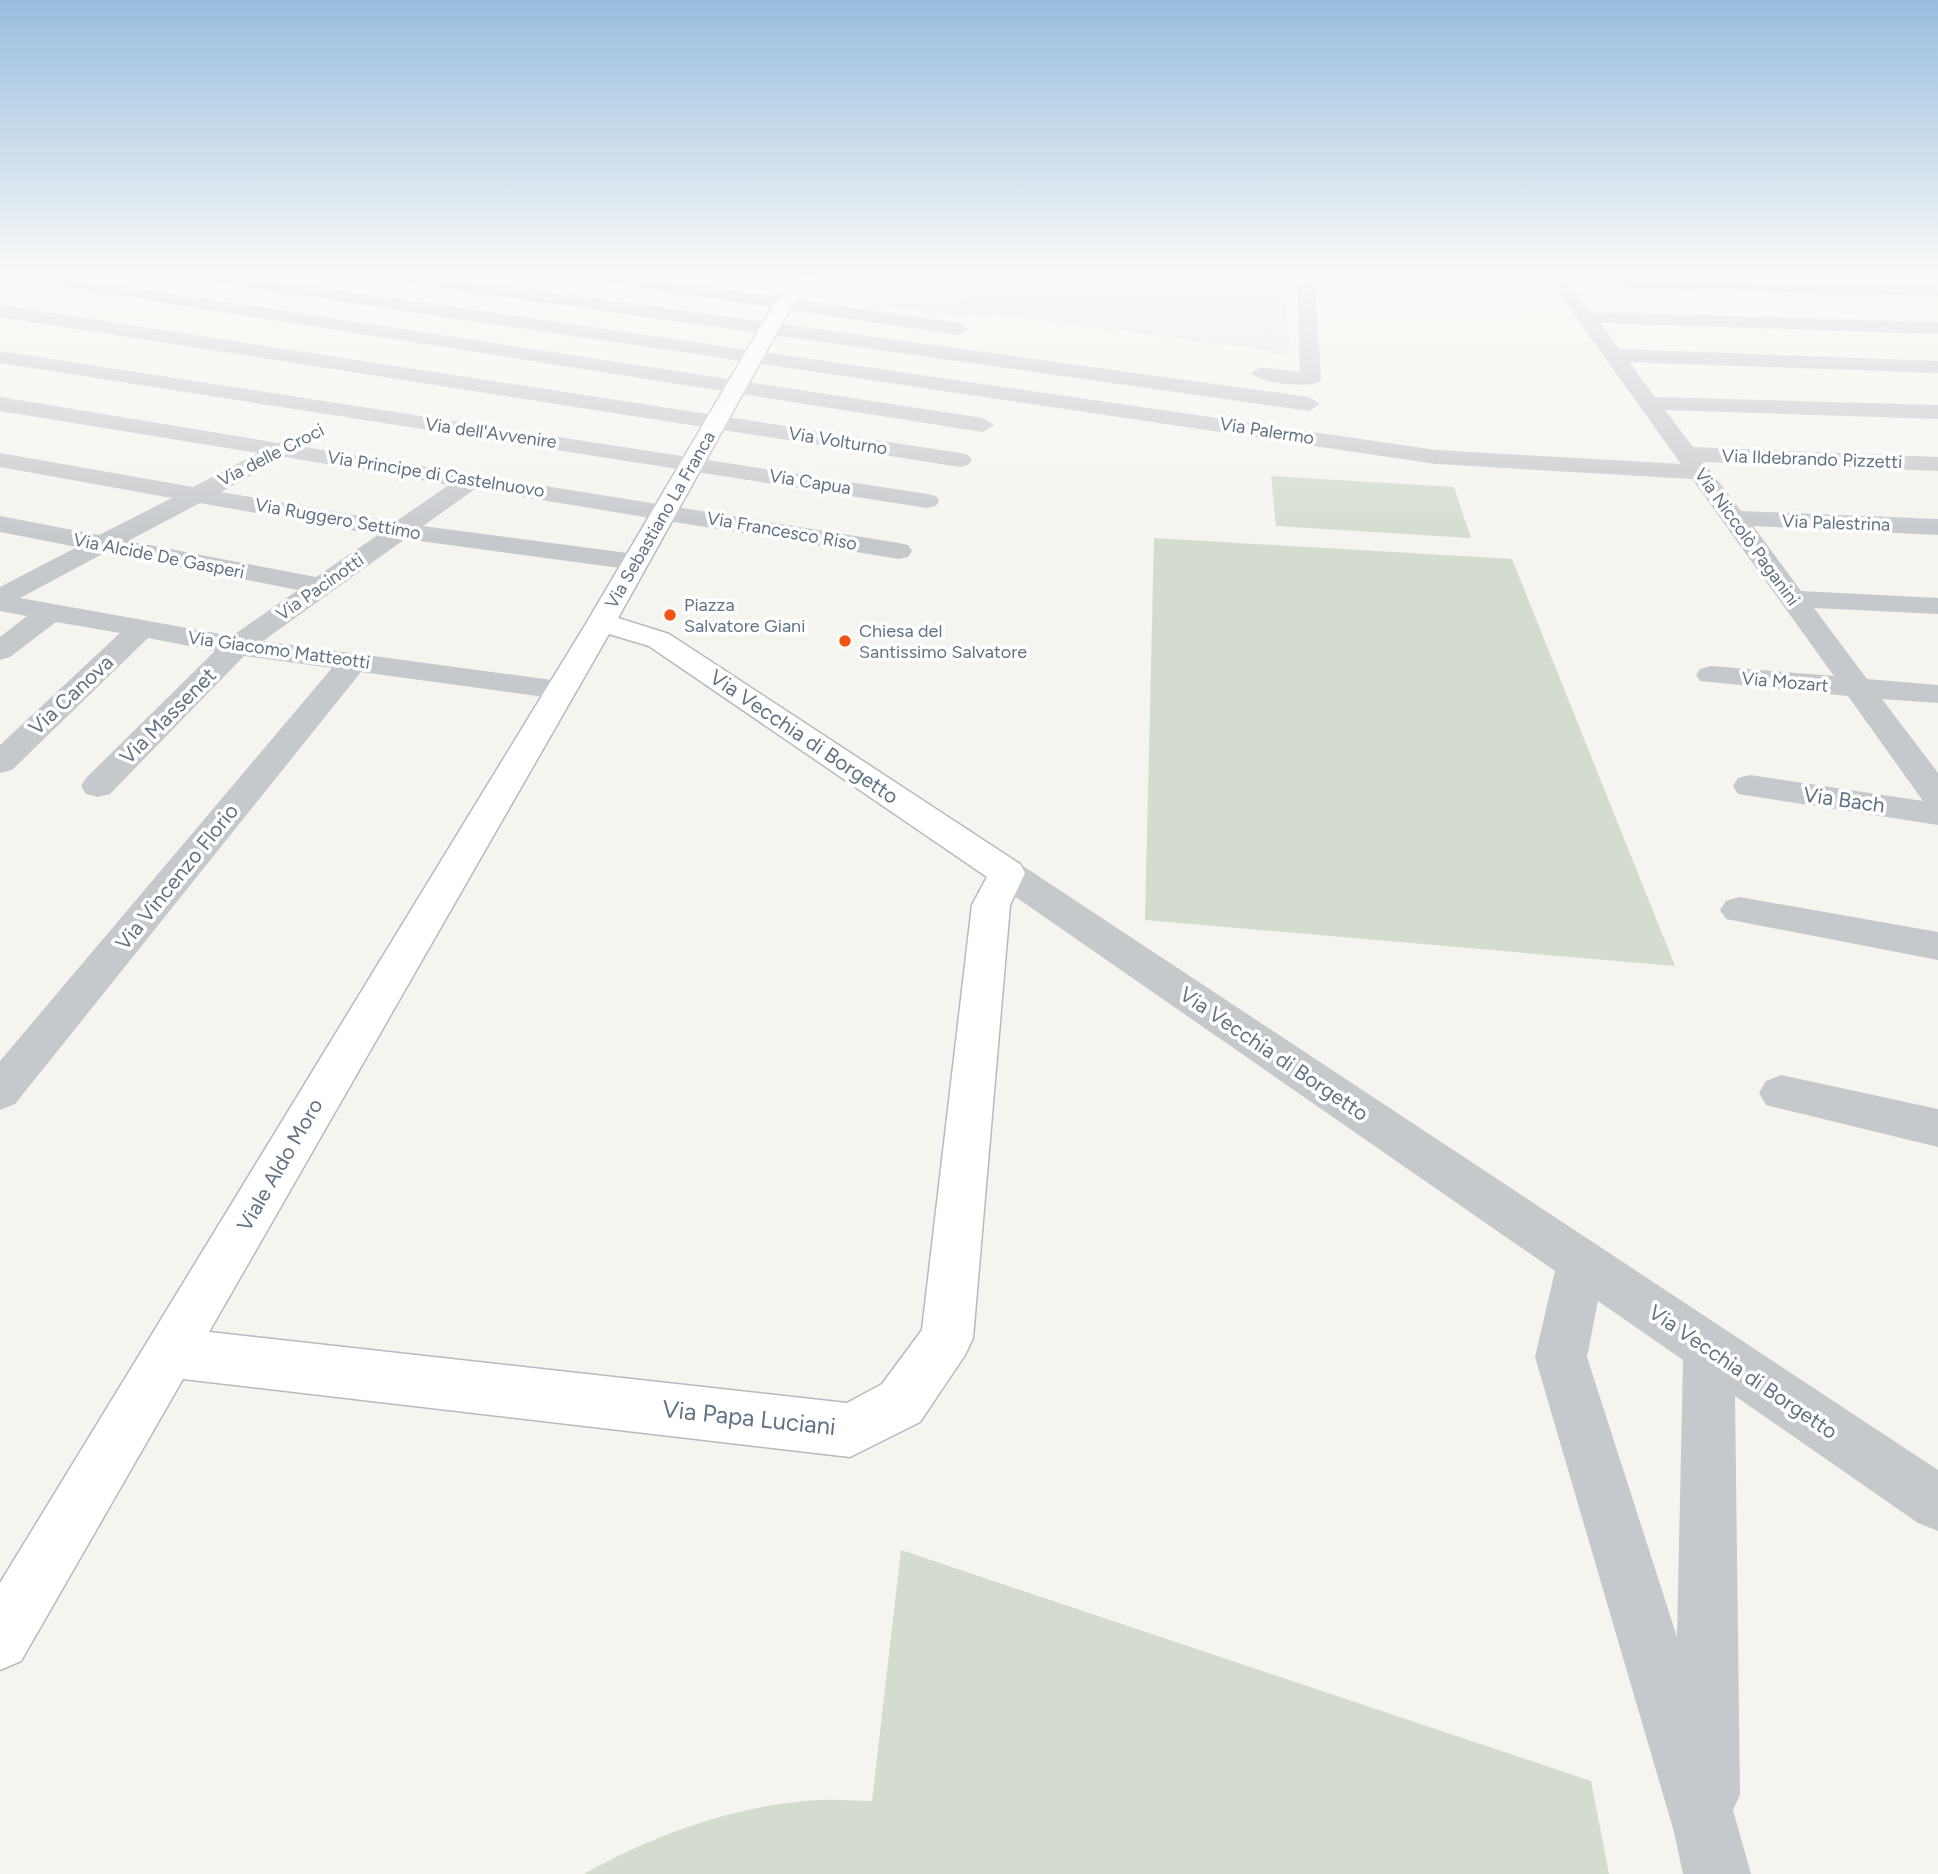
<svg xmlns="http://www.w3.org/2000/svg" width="1938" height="1874" font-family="Figtree,sans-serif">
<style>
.built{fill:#e5e6e3}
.green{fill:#d4dcd0}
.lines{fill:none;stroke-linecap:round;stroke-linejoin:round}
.major-casing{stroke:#b6babe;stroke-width:3}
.minor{fill:#c6c9cc;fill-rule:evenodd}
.major{fill:#fff;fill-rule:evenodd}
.poi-dot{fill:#f35511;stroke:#fff;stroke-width:2.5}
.labels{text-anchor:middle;stroke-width:7;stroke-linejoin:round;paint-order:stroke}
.far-street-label{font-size:18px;fill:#607284;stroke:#fff}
.far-poi-label{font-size:18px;fill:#607284;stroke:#fff;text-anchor:start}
.street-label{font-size:21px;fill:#607284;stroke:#fff}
.near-street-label{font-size:24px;fill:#607284;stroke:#fff}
</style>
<rect width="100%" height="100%" fill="#f4f5ef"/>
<polygon class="built" points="832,277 1287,277 1287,289 1277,293 1279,304 1286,304 1290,357 1271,354 1271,351 992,313 989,316 967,313 963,316 884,306 884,303 954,304 955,299 963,299 966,288 828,284"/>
<g class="green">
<polygon points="1271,476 1454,487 1471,538 1276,526"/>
<polygon points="1154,538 1512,559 1675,966 1145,920"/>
<path d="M901,1550L1591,1781L1609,1874H584C655,1834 736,1805 818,1800C836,1799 854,1801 872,1801Z"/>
</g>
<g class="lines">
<g class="major-casing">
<path id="major" d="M800,277H819L791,307L618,618L669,634L1020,864L1025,873L1010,905L973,1338L965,1355L920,1422L850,1457L183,1379L21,1661L0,1670V1583L587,622L774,304ZM609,634L649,646L987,877L972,905L922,1330L882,1384L847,1403L209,1332Z"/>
</g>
<g class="minor">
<polygon points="0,277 20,277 0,285"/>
<polygon points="200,277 248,277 1436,450 1681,464 1547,277 1938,286 1938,296 1572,286 1591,312 1938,322 1938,334 1600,323 1619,349 1938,361 1938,373 1629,362 1655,397 1938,405 1938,419 1665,410 1693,447 1938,457 1938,471 1704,462 1741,511 1938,519 1938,535 1753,526 1801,591 1938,598 1938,614 1814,608 1867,679 1938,685 1938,703 1882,699 1938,773 1938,825 1738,794 1733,786 1738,778 1750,775 1923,801 1848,696 1700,681 1696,675 1700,669 1711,666 1834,676 1692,479 1436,464 209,282"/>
<polygon points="389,277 439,277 1309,397 1320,404 1309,411 398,282"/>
<polygon points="592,277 640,277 959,323 969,329 959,335 601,282"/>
<path d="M1297,277H1315L1321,380C1314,390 1258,383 1251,373L1261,367L1300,372Z"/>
<polygon points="69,278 983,418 994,425 983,432 63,287 60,283 63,279"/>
<polygon points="0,305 960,453 968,455 972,460 968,465 960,467 0,317"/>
<polygon points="0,351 927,494 936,496 939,501 936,506 927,508 0,363"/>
<path d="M0,397L278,443L287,440L298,446L899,543L908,545L912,551L908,557L899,559L475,489L423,526L635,554L644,556L648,562L644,568L635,570L405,539L263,641L559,681L570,683L574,690L570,697L559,699L361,672L15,1104L0,1110V1061L332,668L244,656L110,794L98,797L86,794L81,786L86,778L215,651L148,638L12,770L0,773V745L120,633L56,622L10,657L0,660V637L27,616L0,611V587L77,547L0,532V516L99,535L172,498L0,467V453L193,487L258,453L0,411ZM285,457L449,485L395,522L221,492ZM200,503L378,535L316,577L128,541ZM106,552L298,590L232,636L20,598Z"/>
<path d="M1007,861L1020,864L1938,1470V1531L1918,1523L1735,1396L1740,1795L1733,1810L1751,1874H1683L1674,1832L1535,1357L1555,1271L994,882L989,873L994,864ZM1598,1301L1683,1360L1677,1637L1587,1357Z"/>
<polygon points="1739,897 1938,932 1938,960 1726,919 1720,910 1726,901"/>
<polygon points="1781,1075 1938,1109 1938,1147 1766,1105 1759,1093 1766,1081"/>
</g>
<use href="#major" class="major"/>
</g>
<linearGradient id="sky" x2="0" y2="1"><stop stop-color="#98bddf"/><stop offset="0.51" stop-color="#fafaf8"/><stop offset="1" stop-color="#fafaf8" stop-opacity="0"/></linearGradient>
<rect width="1938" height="540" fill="url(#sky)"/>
<g class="poi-dot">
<circle cx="670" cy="615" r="7"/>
<circle cx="845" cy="641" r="7"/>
</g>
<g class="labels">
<g class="far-street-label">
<text transform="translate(1267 431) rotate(9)" y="6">Via Palermo</text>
<text transform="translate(491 433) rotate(8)" y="6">Via dell'Avvenire</text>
<text transform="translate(838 441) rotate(9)" y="6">Via Volturno</text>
<text transform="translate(271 455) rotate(-27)" y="6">Via delle Croci</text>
<text transform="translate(1812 459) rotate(2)" y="6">Via Ildebrando Pizzetti</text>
<text transform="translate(436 474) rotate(9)" y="6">Via Principe di Castelnuovo</text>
<text transform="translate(810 482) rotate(9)" y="6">Via Capua</text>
<text transform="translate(338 519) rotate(10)" y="6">Via Ruggero Settimo</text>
<text transform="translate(660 520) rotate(-60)" y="6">Via Sebastiano La Franca</text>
<text transform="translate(1836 523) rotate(2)" y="6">Via Palestrina</text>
<text transform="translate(782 531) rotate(10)" y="6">Via Francesco Riso</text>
<text transform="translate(1747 537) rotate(54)" y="6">Via Niccolò Paganini</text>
<text transform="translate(159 556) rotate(11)" y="6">Via Alcide De Gasperi</text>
<text transform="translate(320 587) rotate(-35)" y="6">Via Pacinotti</text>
<text transform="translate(279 650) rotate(8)" y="6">Via Giacomo Matteotti</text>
<text transform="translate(1785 682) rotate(5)" y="6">Via Mozart</text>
</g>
<g class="far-poi-label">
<text x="684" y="611">Piazza<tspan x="684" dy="21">Salvatore Giani</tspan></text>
<text x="859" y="637">Chiesa del<tspan x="859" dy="21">Santissimo Salvatore</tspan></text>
</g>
<g class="street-label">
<text transform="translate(71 695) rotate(-43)" y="7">Via Canova</text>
<text transform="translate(168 716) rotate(-45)" y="7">Via Massenet</text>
<text transform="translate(804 737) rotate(34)" y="7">Via Vecchia di Borgetto</text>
<text transform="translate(1844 800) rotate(8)" y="7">Via Bach</text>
<text transform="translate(177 877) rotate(-51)" y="7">Via Vincenzo Florio</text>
<text transform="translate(1274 1054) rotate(34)" y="7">Via Vecchia di Borgetto</text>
<text transform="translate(280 1165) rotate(-60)" y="7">Viale Aldo Moro</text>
<text transform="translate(1743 1372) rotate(34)" y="7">Via Vecchia di Borgetto</text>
</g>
<g class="near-street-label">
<text transform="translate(749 1418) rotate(6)" y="8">Via Papa Luciani</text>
</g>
</g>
</svg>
